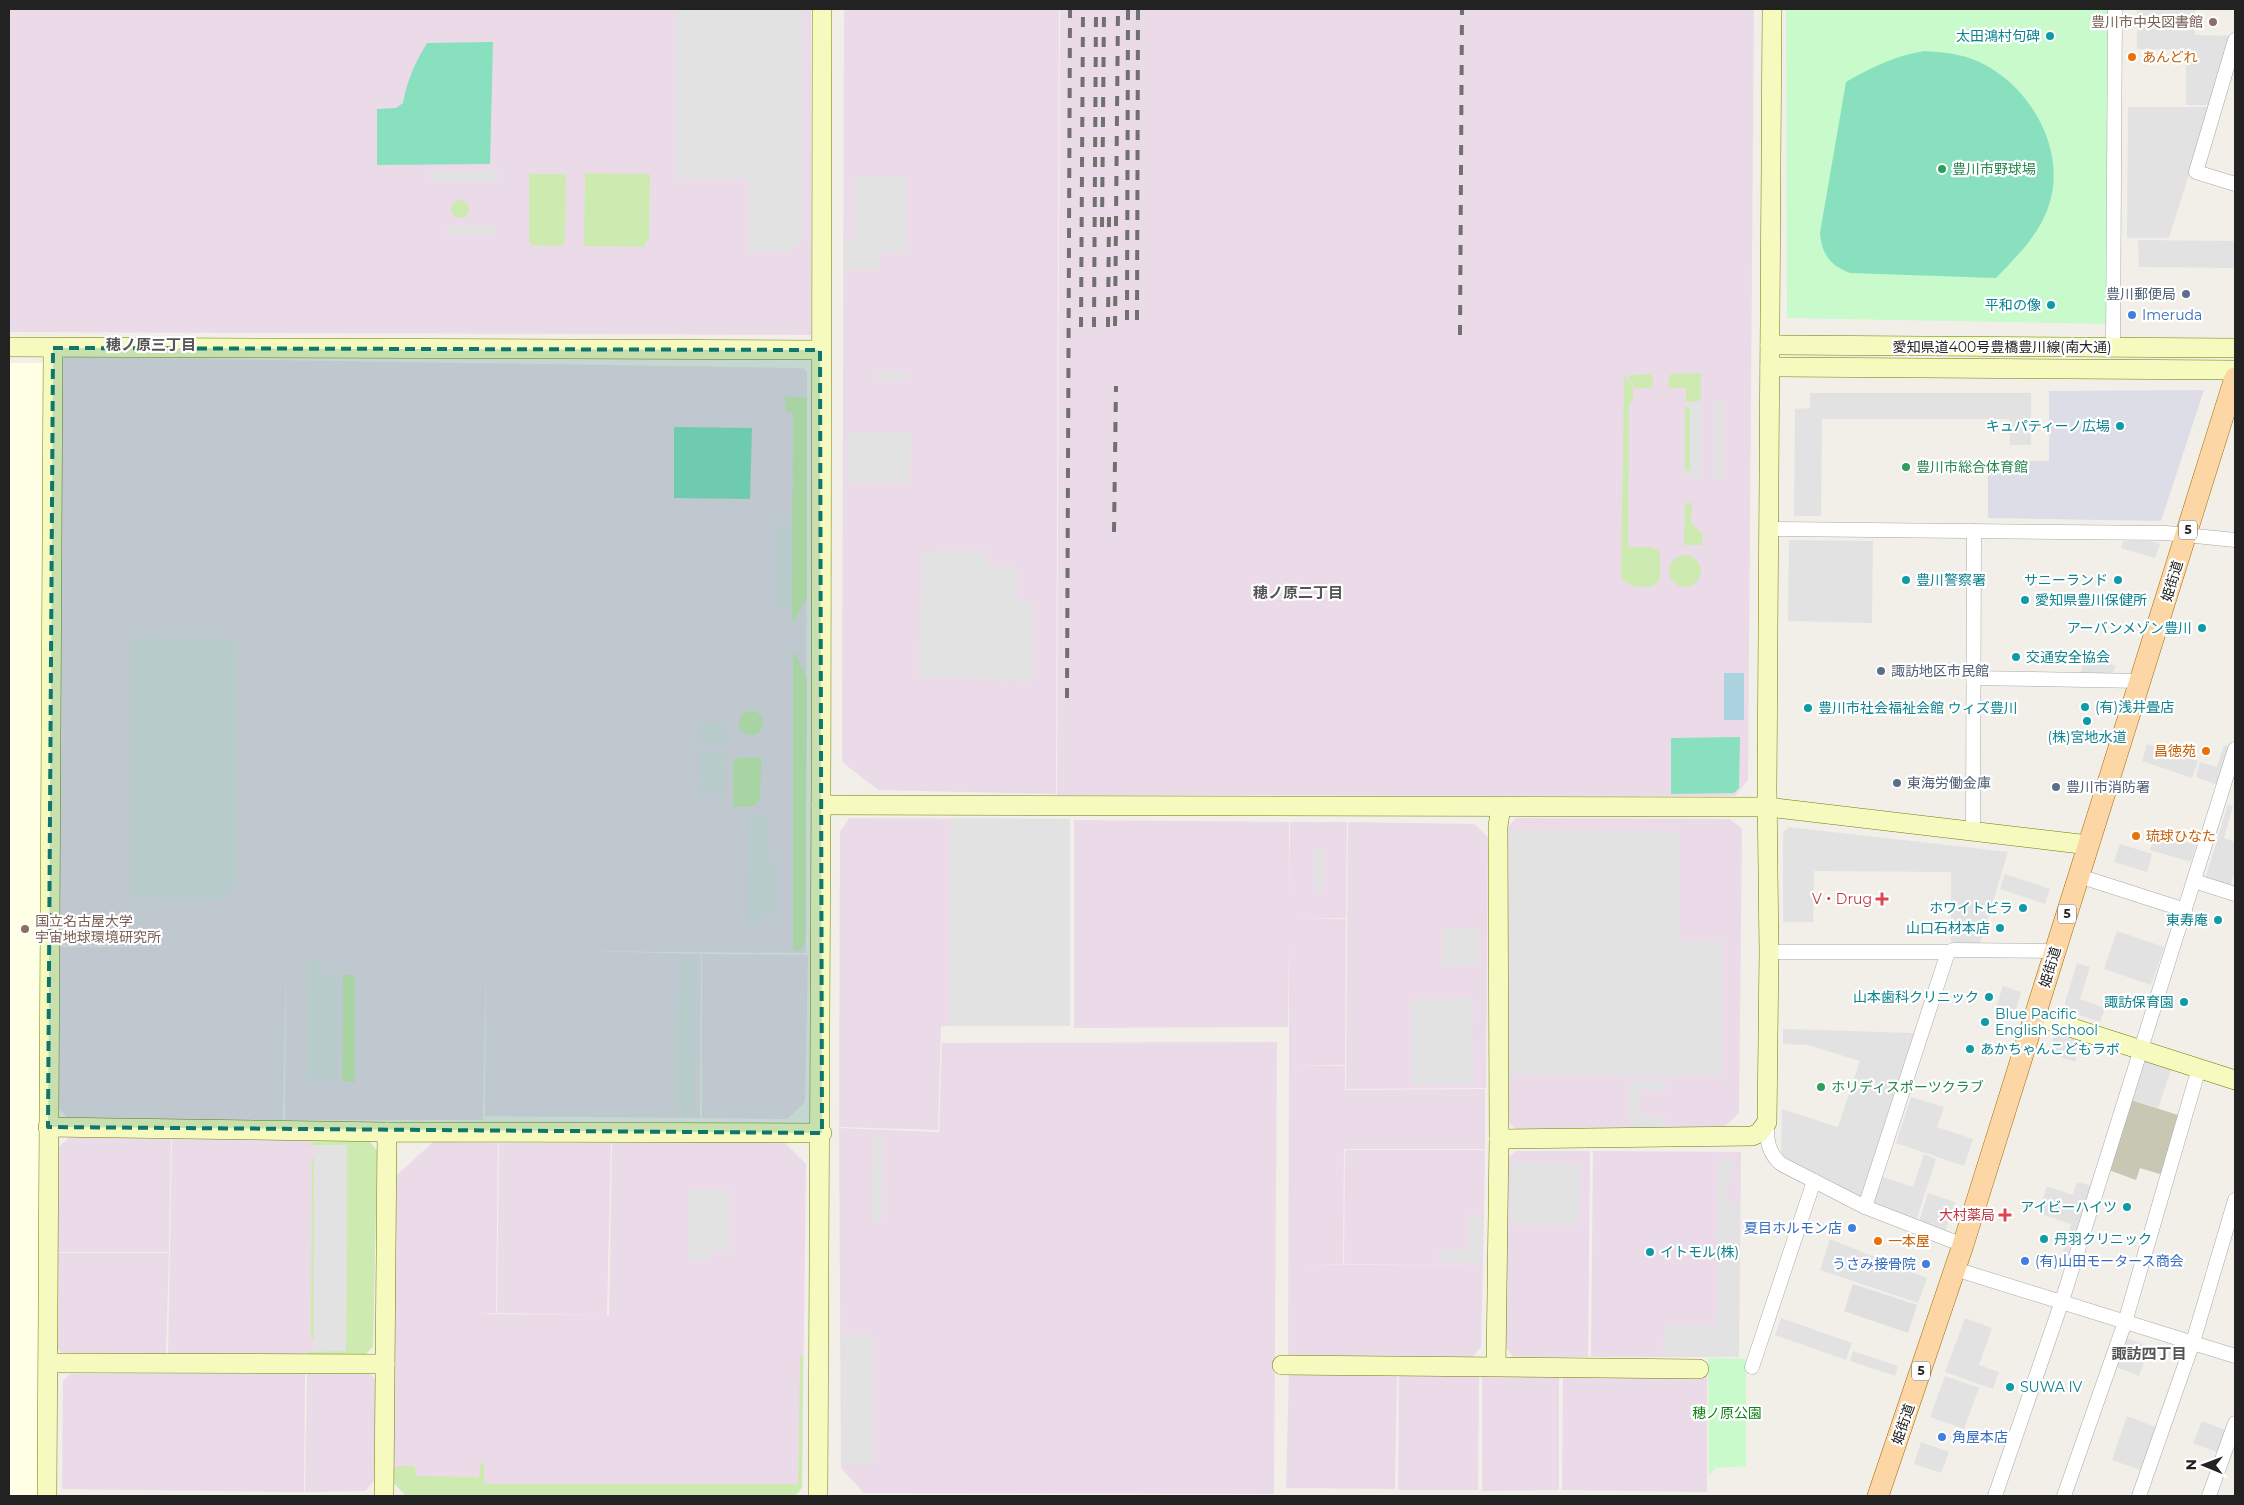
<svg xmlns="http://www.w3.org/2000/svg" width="2244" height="1505" font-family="Montserrat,'Noto Sans JP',sans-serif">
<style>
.residential{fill:#e0dfdf}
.industrial{fill:#ebdbe8}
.education{fill:#ffffe5}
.construction{fill:#c7c7b4}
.grass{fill:#cdebb0}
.park{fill:#c8facc}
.pitch{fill:#88e0be}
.parking{fill:#e2e2e2}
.plaza{fill:#dddde8}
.water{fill:#aad3df}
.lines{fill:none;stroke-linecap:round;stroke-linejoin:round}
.street-casing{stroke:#a9a9a9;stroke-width:15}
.secondary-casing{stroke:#707d05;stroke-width:20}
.primary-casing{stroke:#a06b00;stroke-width:22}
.street{stroke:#fff;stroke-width:14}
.secondary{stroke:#f7fabf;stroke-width:19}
.primary{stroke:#fcd6a4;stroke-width:21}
.rail{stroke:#707070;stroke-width:4;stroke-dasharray:10 10;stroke-linecap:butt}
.marked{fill:#0f766e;fill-opacity:0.2;stroke:#0f766e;stroke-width:4;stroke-dasharray:10 6;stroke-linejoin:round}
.education-dot{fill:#8d6e63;stroke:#fff;stroke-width:2}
.culture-dot{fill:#0f9aa8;stroke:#fff;stroke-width:2}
.food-dot{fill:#e8710a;stroke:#fff;stroke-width:2}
.leisure-dot{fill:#2e9e5b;stroke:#fff;stroke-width:2}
.service-dot{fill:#5c6f8a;stroke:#fff;stroke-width:2}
.shop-dot{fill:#3f7fe0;stroke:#fff;stroke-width:2}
.health-dot{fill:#e0444e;stroke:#fff;stroke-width:2}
.labels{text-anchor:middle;stroke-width:4.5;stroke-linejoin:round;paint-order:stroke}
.shield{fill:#fff;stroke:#646464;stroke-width:1}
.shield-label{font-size:12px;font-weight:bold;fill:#222}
.education-label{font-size:14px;fill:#785e54;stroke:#fff;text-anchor:end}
.culture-label{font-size:14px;fill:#0d838f;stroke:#fff;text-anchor:end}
.food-label{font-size:14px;fill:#c56008;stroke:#fff;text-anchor:start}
.leisure-label{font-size:14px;fill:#27864d;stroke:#fff;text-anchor:start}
.service-label{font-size:14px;fill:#4e5e75;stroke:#fff;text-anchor:start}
.shop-label{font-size:14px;fill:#366cbe;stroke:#fff;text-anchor:start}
.street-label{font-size:14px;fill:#222;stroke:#fff}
.health-label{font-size:14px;fill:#be3a42;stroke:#fff;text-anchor:end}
.park-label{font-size:14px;fill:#0c8416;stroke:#fff}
.neighbourhood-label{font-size:15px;font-weight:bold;fill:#555;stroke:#fff}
</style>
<rect width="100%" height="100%" fill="#f2efe9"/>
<polygon class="residential" points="1853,1284 1917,1305 1908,1333 1844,1311"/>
<g class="industrial">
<polygon points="9,9 811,9 811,335 9,332"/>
<polygon points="844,9 1059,9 1056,794 878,790 842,762"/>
<polygon points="1060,9 1754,9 1748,780 1735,796 1057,795"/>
<polygon points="65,357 803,368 807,372 806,953 579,951 701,954 700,1118 485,1116 486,950 483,1120 285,1120 286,947 283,1120 68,1118 55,1103 59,947 197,947 58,945 59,363"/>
<polygon points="849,818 1070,819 1070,1026 941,1026 938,1130 839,1127 840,832"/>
<polygon points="1516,818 1730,819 1742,829 1739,1113 1720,1131 1517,1131 1506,1120 1506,829"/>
<polygon points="1074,820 1289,822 1289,899 1290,822 1347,822 1346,918 1299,918 1346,919 1345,1065 1289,1065 1289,941 1288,1027 1074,1028"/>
<polygon points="1348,822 1474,824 1488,837 1486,1088 1346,1089"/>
<polygon points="702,954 808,955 805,1102 787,1119 702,1118"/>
<polygon points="1277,1042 1274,1494 864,1493 841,1468 839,1128 939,1132 942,1043"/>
<polygon points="1289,1065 1345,1066 1345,1090 1485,1089 1485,1149 1344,1149 1343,1264 1301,1264 1483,1266 1481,1347 1469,1361 1288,1360"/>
<polygon points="70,1137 171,1139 169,1252 53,1252 55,1150"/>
<polygon points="367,1138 377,1151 373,1346 362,1359 168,1356 172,1139"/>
<polygon points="783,1141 806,1164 802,1488 398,1487 392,1481 396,1176 433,1142 498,1143 496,1313 480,1314 605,1315 497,1313 499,1143 611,1143 607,1315 609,1315 612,1143"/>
<polygon points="1345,1150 1485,1150 1483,1266 1344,1264"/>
<polygon points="1516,1151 1590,1151 1588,1357 1513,1357 1506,1348 1506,1159"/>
<polygon points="1593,1151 1741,1152 1739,1357 1591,1357"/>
<polygon points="53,1253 169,1253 166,1355 63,1354 51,1343"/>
<polygon points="1289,1371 1397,1373 1395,1489 1286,1488"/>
<polygon points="1399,1372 1479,1373 1478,1490 1398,1490"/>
<polygon points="1563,1372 1707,1375 1707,1492 1562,1490"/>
<polygon points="70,1374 305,1374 304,1492 62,1489 63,1381"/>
<polygon points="307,1374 370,1374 376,1380 374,1481 365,1491 305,1492"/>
<polygon points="1482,1374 1559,1374 1559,1490 1482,1491"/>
</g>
<polygon class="education" points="9,363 45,363 39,1495 9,1495"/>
<polygon class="construction" points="2131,1100 2181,1116 2163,1175 2140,1168 2136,1180 2109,1170"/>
<g class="grass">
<polygon points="585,173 650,174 649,238 643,247 584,246"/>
<polygon points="529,174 566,174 565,241 561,246 532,245 529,241"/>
<circle cx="460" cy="209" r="9"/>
<polygon points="1701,373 1701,399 1698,401 1686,402 1686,388 1668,388 1669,376 1671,374"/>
<polygon points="1650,374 1653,377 1652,388 1635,388 1628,377 1630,375"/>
<path d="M1624,377H1626L1633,387V401L1629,404L1628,544L1630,547H1652L1659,551C1661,556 1660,561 1660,567C1660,572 1661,579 1657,583C1649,591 1625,587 1621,577Z"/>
<polygon points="785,396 807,398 807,597 794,621 792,621 792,609 793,412 786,412"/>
<rect x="1685" y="407" width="5" height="64"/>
<polygon points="1685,503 1692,503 1691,523 1703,534 1702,545 1684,545"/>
<circle cx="1685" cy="571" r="16"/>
<polygon points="793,654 796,654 807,680 805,940 802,950 793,950"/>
<circle cx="751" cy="723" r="12"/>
<polygon points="760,757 761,759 760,799 753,806 733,807 733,759"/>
<polygon points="343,975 355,975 355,1082 342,1081"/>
<polygon points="367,1138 377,1151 373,1346 362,1359 307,1354 307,1352 346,1351 347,1145 308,1145 307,1144 314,1143 316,1139"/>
<polygon points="314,1158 322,1158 314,1161 314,1336 321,1339 313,1339 311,1337 312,1160"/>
<polygon points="800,1356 803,1356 802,1488 795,1496 406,1496 392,1481 393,1469 398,1466 415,1466 416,1476 479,1477 480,1464 482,1462 484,1465 484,1484 796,1484 798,1481"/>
</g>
<g class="park">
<polygon points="1786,9 2109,9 2109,324 1787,318"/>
<polygon points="1708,1358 1746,1359 1746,1466 1716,1468 1709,1475"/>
</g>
<g class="pitch">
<path d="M493,42L490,164L377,165V109L396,108L403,103C407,80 415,63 427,43Z"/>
<path d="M1924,51C1939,52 1954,53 1969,58C2026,77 2070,149 2048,208C2038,236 2016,257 1996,278L1850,273C1830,265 1822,255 1820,233L1846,82C1872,67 1895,56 1924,51Z"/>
<polygon points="674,427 752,428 750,499 674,498"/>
<polygon points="1740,737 1739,788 1734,793 1671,794 1671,738"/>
</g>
<g class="parking">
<polygon points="676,9 802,9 802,239 789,251 748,251 749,179 676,179"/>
<polygon points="2137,9 2195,9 2195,35 2232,36 2210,105 2186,105 2186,50 2137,49"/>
<polygon points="2128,107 2210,107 2169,238 2127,238"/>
<polygon points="432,171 499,171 499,181 431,181"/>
<polygon points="855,176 906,176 906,252 880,252 880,270 844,270 845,240 855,240"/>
<polygon points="495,225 495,235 447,235 447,226"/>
<polygon points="2138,240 2235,241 2235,268 2139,267"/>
<polygon points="878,371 901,371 909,374 909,379 878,380"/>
<polygon points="1810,393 2031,393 2031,445 2010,445 2009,419 1822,419 1821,516 1794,516 1795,409 1810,408"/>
<rect x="1714" y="401" width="10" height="77"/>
<polygon points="1686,402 1702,402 1701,477 1684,477 1685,471 1690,470 1690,408 1685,407"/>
<polygon points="847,432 911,432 910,483 847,483"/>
<polygon points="776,525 792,525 792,609 775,609"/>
<polygon points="1789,540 1873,541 1872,623 1788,621"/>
<polygon points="2124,541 2151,541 2160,544 2155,558 2121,548"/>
<polygon points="988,551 988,566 1017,567 1016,601 1033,601 1033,681 919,677 922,552"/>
<polygon points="139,638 232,639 236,647 236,886 221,900 130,897 130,646 132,641"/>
<polygon points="2086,656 2116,666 2112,675 2080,674"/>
<polygon points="699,723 726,724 726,743 699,743"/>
<polygon points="2147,744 2198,761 2192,778 2142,761"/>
<polygon points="2224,745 2230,747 2218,785 2196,777 2200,762 2217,767"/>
<polygon points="700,752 725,753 724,793 699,792"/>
<polygon points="2228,804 2233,806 2224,838 2235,842 2235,871 2230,887 2205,880"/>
<polygon points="749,815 768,816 769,856 775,874 775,916 760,916 752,925 747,925"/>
<polygon points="950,818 1070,819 1070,1026 950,1026"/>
<polygon points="1789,827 2008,852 1980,944 1951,944 1951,872 1814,871 1813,922 1783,922 1783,832"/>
<polygon points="1506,829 1680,832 1680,942 1723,941 1722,1076 1506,1074"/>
<polygon points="2156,833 2196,845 2191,862 2150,850"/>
<polygon points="2120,844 2152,854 2147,872 2114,862"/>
<polygon points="1323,848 1323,892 1314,892 1314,849"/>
<polygon points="2005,874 2050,889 2045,904 2000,889"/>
<polygon points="1479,928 1479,966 1442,966 1442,929"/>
<polygon points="2117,931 2164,947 2151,985 2104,969"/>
<polygon points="678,960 695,961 694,1113 677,1113"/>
<polygon points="309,961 320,961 320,975 339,975 338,1080 308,1080"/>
<polygon points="2077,963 2090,967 2080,999 2105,1008 2100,1022 2068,1011 2065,1003"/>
<polygon points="2003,986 2021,992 2013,1019 1994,1013"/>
<polygon points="1472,998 1473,1085 1411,1085 1411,999"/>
<polygon points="1783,1029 1914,1033 1863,1198 1781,1156 1782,1109 1838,1127 1860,1061 1808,1045 1783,1044"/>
<polygon points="2055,1032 2082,1040 2075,1062 2049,1053"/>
<polygon points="2143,1059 2172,1067 2158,1108 2131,1100"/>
<polygon points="1630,1080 1665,1080 1665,1090 1639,1090 1638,1116 1665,1116 1665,1126 1629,1126"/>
<polygon points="1911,1097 1944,1107 1937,1127 1973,1139 1964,1166 1896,1143"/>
<polygon points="873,1135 883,1135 881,1223 872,1223"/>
<polygon points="315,1145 347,1145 346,1351 314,1351"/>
<polygon points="1924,1154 1936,1159 1915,1224 1872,1207 1882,1177 1913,1187"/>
<polygon points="1718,1158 1732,1158 1733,1181 1726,1181 1727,1203 1739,1203 1739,1357 1663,1356 1664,1326 1717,1326"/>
<polygon points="1511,1163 1580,1164 1579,1226 1511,1225"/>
<polygon points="2077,1182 2092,1186 2069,1260 2061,1258 2071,1224 2038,1213 2047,1186 2073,1195"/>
<polygon points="688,1190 729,1190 729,1251 711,1251 710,1261 688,1261"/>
<polygon points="1928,1193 1955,1202 1944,1235 1918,1225"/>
<polygon points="1469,1215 1482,1215 1481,1262 1439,1262 1440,1249 1469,1249"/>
<polygon points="1830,1239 1927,1278 1918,1303 1820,1270"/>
<polygon points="1781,1318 1852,1343 1846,1360 1775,1335"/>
<polygon points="1965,1318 1992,1328 1979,1365 1999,1372 1993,1389 1945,1372"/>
<rect x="842" y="1335" width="31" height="129"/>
<polygon points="2125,1337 2150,1347 2139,1376 2114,1366"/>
<polygon points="1853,1351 1898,1366 1895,1376 1850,1361"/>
<polygon points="1945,1376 1979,1388 1964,1429 1930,1417"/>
<polygon points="2127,1416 2158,1428 2143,1471 2112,1460"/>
<polygon points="2202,1421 2228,1431 2219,1453 2193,1443"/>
<polygon points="1921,1442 1949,1452 1941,1473 1914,1464"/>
</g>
<polygon class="plaza" points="2204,390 2161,521 1988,518 1988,461 2049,461 2049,391"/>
<rect class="water" x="1724" y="673" width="20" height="47"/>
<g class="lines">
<g class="street-casing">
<g id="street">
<polyline points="2235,40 2196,172 2235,184"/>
<polyline points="2113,347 2115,9"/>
<polyline points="1768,529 2166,533 2235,540"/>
<polyline points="1973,678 2141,681"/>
<polyline points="1973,830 1974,531"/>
<polyline points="2079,876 2185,910"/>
<polyline points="2194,881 2235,894"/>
<polyline points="1769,952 1948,952 1954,950 2055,951"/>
<path d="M1767,1122C1766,1138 1768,1153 1781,1164L1865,1207L1963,1245"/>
<polyline points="1865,1207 1948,952"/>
<polyline points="1955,1269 2235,1356"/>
<polyline points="1752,1367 1814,1181"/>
<polyline points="1995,1496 2062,1301 2235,749"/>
<polyline points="2064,1496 2125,1322 2199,1068"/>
<polyline points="2139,1496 2193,1342 2235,1200"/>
<polyline points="2209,1496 2235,1423"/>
</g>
</g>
<g class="secondary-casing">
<g id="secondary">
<polyline points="1770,345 2235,348"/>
<polyline points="9,347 820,350"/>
<polyline points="1770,367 2235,370"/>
<polyline points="821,805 1767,807 2089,845"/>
<polyline points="2035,1016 2235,1080"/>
<polyline points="48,1127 387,1132"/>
<polyline points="1499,1139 1752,1136 1759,1133 1767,1122 1769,952 1767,789 1772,9"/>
<polyline points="48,1363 385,1364"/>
<polyline points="1282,1365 1699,1369"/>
<polyline points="1496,1366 1499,1139 1498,826 1501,807"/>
<polyline points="47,1496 53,348"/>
<polyline points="384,1496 387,1132 822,1133"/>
<path d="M818,1496C823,1000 820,505 822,9"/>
</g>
</g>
<g class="primary-casing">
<polyline id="primary" points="1878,1496 1963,1245 2235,378"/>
</g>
<use href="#street" class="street"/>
<use href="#secondary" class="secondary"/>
<use href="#primary" class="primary"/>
<g class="rail">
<polyline points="1102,227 1104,9"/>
<polyline points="1127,320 1128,9"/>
<polyline points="1137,320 1138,9"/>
<polyline points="1115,326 1118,9"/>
<polyline points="1081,327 1083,9"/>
<polyline points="1094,327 1096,9"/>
<polyline points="1108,327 1109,217"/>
<polyline points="1460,335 1462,9"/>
<polyline points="1114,532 1116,386"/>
<polyline points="1067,698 1070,9"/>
</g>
</g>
<path class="marked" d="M53,348L820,350L822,1133L48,1127Z"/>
<g class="education-dot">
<circle cx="2213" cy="22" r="5"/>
<circle cx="25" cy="929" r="5"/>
</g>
<g class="culture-dot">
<circle cx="2050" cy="36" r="5"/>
<circle cx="2051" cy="305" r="5"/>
<circle cx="2120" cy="426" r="5"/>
<circle cx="1906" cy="580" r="5"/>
<circle cx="2118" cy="580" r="5"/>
<circle cx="2025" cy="600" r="5"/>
<circle cx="2202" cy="628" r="5"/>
<circle cx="2016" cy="657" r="5"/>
<circle cx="2085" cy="707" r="5"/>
<circle cx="1808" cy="708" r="5"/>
<circle cx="2087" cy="721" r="5"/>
<circle cx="2023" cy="908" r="5"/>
<circle cx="2218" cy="920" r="5"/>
<circle cx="2000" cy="928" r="5"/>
<circle cx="1989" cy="997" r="5"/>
<circle cx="2184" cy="1002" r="5"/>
<circle cx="1985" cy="1022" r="5"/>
<circle cx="1970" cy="1049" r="5"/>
<circle cx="2127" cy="1207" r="5"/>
<circle cx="2044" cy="1239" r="5"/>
<circle cx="1650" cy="1252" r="5"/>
<circle cx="2010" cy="1387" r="5"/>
</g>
<g class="food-dot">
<circle cx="2132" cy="57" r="5"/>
<circle cx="2206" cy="751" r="5"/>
<circle cx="2136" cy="836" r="5"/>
<circle cx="1878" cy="1241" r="5"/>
</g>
<g class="leisure-dot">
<circle cx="1942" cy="169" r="5"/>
<circle cx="1906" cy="467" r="5"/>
<circle cx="1821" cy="1087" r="5"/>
</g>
<g class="service-dot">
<circle cx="2186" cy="294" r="5"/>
<circle cx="1881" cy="671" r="5"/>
<circle cx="1897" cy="783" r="5"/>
<circle cx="2056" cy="787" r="5"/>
</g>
<g class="shop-dot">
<circle cx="2132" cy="315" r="5"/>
<circle cx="1852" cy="1228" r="5"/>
<circle cx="2025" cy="1261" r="5"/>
<circle cx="1926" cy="1264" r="5"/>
<circle cx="1942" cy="1437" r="5"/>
</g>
<g class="health-dot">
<path d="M1879.5 891.5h5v5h5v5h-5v5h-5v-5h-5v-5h5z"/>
<path d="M2002.5 1207.5h5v5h5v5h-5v5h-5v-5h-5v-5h5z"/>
</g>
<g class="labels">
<g class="shield">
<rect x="2179" y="520.5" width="18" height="19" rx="4"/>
<rect x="2058" y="904.5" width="18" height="19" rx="4"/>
<rect x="1912" y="1361.5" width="18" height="19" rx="4"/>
</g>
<g class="shield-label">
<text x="2188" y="534">5</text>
<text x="2067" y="918">5</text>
<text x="1921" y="1375">5</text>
</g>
<g class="education-label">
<text x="2203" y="27">豊川市中央図書館</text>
<text x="35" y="926" text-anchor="start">国立名古屋大学<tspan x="35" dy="16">宇宙地球環境研究所</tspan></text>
</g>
<g class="culture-label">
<text x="2040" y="41">太田鴻村句碑</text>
<text x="2041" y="310">平和の像</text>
<text x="2110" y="431">キュパティーノ広場</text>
<text x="1916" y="585" text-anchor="start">豊川警察署</text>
<text x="2108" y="585">サニーランド</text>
<text x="2035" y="605" text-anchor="start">愛知県豊川保健所</text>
<text x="2192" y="633">アーバンメゾン豊川</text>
<text x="2026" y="662" text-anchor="start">交通安全協会</text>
<text x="2095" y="712" text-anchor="start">(有)浅井畳店</text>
<text x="1818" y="713" text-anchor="start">豊川市社会福祉会館 ウィズ豊川</text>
<text x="2087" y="742" text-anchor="middle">(株)宮地水道</text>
<text x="2013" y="913">ホワイトビラ</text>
<text x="2208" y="925">東寿庵</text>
<text x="1990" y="933">山口石材本店</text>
<text x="1979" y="1002">山本歯科クリニック</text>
<text x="2174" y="1007">諏訪保育園</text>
<text x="1995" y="1019" text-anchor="start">Blue Pacific<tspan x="1995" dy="16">English School</tspan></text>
<text x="1980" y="1054" text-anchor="start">あかちゃんこどもラボ</text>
<text x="2117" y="1212">アイビーハイツ</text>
<text x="2054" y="1244" text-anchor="start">丹羽クリニック</text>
<text x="1660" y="1257" text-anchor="start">イトモル(株)</text>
<text x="2020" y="1392" text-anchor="start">SUWA IV</text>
</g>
<g class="food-label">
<text x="2142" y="62">あんどれ</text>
<text x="2196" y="756" text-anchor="end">昌徳苑</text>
<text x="2146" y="841">琉球ひなた</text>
<text x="1888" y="1246">一本屋</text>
</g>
<g class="leisure-label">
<text x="1952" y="174">豊川市野球場</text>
<text x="1916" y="472">豊川市総合体育館</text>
<text x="1831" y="1092">ホリディスポーツクラブ</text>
</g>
<g class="service-label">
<text x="2176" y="299" text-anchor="end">豊川郵便局</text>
<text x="1891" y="676">諏訪地区市民館</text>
<text x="1907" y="788">東海労働金庫</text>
<text x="2066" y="792">豊川市消防署</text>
</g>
<g class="shop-label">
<text x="2142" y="320">Imeruda</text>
<text x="1842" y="1233" text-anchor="end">夏目ホルモン店</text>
<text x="2035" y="1266">(有)山田モータース商会</text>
<text x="1916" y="1269" text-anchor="end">うさみ接骨院</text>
<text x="1952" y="1442">角屋本店</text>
</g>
<g class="street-label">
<text x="2002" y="352">愛知県道400号豊橋豊川線(南大通)</text>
<text transform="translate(2172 581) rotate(-73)" y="5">姫街道</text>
<text transform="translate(2050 967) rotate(-73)" y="5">姫街道</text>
<text transform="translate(1903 1424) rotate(-71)" y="5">姫街道</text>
</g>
<g class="health-label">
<text x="1872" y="904">V・Drug</text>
<text x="1995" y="1220">大村薬局</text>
</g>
<g class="park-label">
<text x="1727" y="1418">穂ノ原公園</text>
</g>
<g class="neighbourhood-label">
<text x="151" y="350">穂ノ原三丁目</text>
<text x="1298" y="598">穂ノ原二丁目</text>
<text x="2149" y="1359">諏訪四丁目</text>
</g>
</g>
<rect width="2244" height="1505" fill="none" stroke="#222222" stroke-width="20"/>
<g transform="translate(2204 1465) rotate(271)" stroke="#ffffff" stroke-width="4" paint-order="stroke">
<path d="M0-4L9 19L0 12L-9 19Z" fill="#222222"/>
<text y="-8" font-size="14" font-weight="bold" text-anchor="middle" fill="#222222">N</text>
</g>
</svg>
